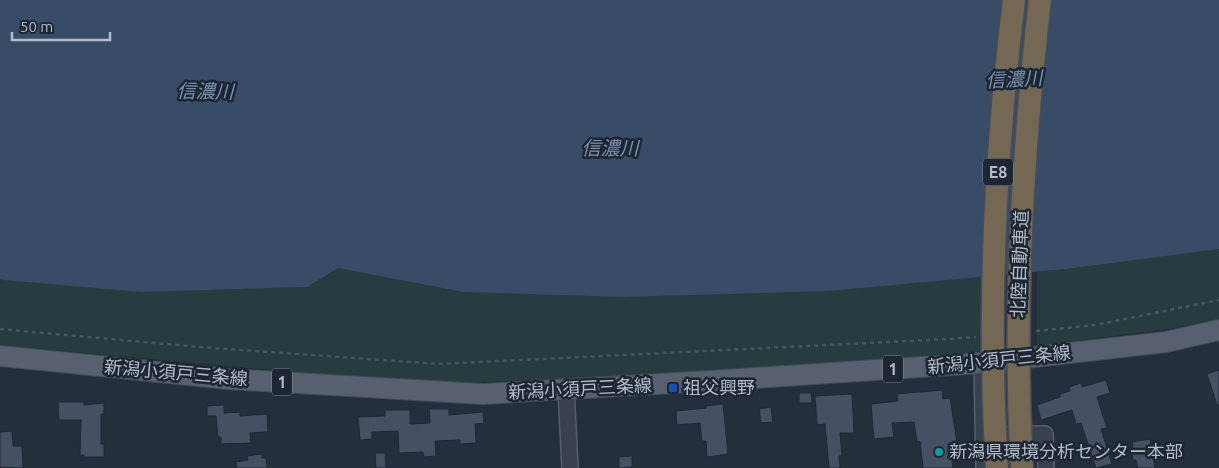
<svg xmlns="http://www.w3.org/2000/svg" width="1219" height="468" font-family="Ubuntu,'Noto Sans JP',sans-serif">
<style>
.green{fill:#263c3f}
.water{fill:#394c67}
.building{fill:#455162;stroke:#1f2835}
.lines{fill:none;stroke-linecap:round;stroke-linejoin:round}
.minor-casing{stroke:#565f6c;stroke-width:18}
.major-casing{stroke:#414a57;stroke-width:22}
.path{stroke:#44595c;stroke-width:2.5;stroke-dasharray:4 4;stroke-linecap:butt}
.minor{stroke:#38414e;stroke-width:15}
.major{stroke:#56606e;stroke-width:20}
.highway-bridge-casing{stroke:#434c59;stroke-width:25;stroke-linecap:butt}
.highway-bridge{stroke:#746855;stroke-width:22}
.transit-dot{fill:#1a4fb4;stroke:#1d2633;stroke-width:2}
.culture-dot{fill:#0f9aa8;stroke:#1d2633;stroke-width:2}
.labels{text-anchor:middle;stroke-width:5;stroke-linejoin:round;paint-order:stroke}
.shield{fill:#1d2633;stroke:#878f9c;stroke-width:1}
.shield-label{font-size:16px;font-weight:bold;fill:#b4bcc9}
.street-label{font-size:18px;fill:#b4bcc9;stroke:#1d2633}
.poi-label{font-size:18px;fill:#b4bcc9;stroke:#1d2633;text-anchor:start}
.water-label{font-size:19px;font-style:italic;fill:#7c92b1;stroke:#1d2633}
</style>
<rect width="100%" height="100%" fill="#242f3e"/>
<g class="green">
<polygon points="1219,249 1219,320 1181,327 1037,346 1037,271"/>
<polygon points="338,268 463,292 622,297 829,291 983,276 983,354 584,378 477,382 371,379 0,345 0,279 142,292 307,287"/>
</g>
<polygon class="water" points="0,0 1219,0 1219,249 1065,269 829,291 622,297 463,292 338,268 307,287 141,292 3,280 0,279"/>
<g class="building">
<polygon points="1219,370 1219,405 1217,405 1207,374"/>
<polygon points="1106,380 1110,393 1097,397 1107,428 1101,429 1112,464 1096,468 1081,423 1076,424 1072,410 1041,420 1037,405 1060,397 1060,394 1070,391 1069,387 1081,383 1082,387"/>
<polygon points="942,390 943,399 950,398 956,436 958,461 952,462 953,468 923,468 920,441 917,442 914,422 892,423 894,437 874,439 871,404 898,401 897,394"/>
<polygon points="799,393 811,393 812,403 799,403"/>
<polygon points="852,394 854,433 840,433 842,456 839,456 840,468 829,468 825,424 817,425 815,396"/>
<polygon points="58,402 84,402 84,405 104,403 104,414 101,414 101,444 104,444 104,457 84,457 84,455 80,455 81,420 59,420"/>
<polygon points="723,404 728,454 707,457 706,441 702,441 700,423 677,425 676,411 706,408 706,406"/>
<polygon points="224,405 224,413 240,412 240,416 267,414 268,432 250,433 251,443 221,444 221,437 218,437 216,416 207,416 207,406"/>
<polygon points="771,407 773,422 761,423 759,409"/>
<polygon points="429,409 449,409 449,415 483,412 484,423 475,424 476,443 460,444 460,440 435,441 436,456 424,457 423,452 399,453 398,431 372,432 372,439 360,440 358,417 385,416 385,410 410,410 410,424 430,423"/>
<polygon points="12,431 13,446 22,446 23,468 0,467 0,432"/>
<polygon points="1150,439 1155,468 1138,468 1136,460 1133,460 1131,448 1133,447 1132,442"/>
<polygon points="375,453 385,453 386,468 376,468"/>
<polygon points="262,454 262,458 266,458 267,468 237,468 236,462 248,460 247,456"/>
<polygon points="632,456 632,467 619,468 619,457"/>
</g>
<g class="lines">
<g class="minor-casing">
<g id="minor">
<polyline points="982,363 984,468"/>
<polyline points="566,389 570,468"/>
<polyline points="987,435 1045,434 1046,468"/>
</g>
</g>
<g class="major-casing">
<polyline id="major" points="0,356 228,379 483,394 709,381 982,363 1166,342 1219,330"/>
</g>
<g class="path">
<polyline points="0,329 199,347 439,364 949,339 976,337"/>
<polyline points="1036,331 1095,325 1219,300"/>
</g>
<use href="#minor" class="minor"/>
<use href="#major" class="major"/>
<g class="highway-bridge-casing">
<g id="highway-bridge">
<path d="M997,468C987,312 995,155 1014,0"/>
<path d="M1022,468C1013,312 1022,155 1040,0"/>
</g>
</g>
<use href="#highway-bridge" class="highway-bridge"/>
</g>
<rect class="transit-dot" x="668" y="383" width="10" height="10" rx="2.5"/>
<circle class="culture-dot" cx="939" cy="452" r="5"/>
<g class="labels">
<g class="shield">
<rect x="983" y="158.5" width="30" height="27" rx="4"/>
<rect x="883" y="355.5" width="20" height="27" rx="4"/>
<rect x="272" y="368.5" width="20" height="27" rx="4"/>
</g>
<g class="shield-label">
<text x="998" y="178">E8</text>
<text x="893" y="375">1</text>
<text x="282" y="388">1</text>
</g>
<g class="street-label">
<text transform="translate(1020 264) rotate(-88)" y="6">北陸自動車道</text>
<text transform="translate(999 360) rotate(-6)" y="6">新潟小須戸三条線</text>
<text transform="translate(176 373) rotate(5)" y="6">新潟小須戸三条線</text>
<text transform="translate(580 389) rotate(-3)" y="6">新潟小須戸三条線</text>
</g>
<g class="poi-label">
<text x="683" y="394">祖父興野</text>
<text x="949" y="458">新潟県環境分析センター本部</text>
</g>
<g class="water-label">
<text transform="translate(1014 79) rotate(-3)" y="7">信濃川</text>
<text transform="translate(205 91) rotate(1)" y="7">信濃川</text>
<text x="610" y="155">信濃川</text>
</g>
</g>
<path d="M12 32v8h98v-8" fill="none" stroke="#b4bcc9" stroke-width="2.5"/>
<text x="20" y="32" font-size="15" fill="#b4bcc9" stroke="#1d2633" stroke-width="4" paint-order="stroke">50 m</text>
</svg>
